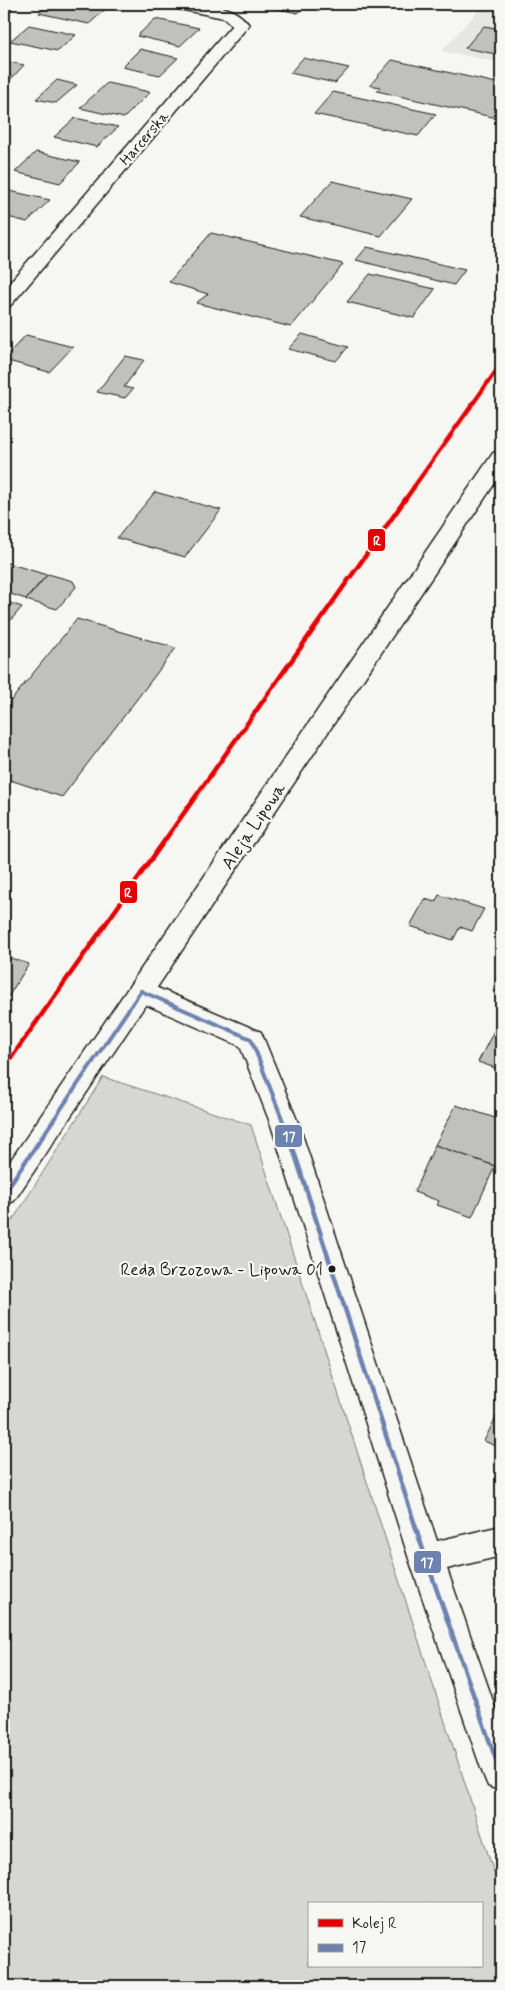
<svg xmlns="http://www.w3.org/2000/svg" width="505" height="1990" font-family="Mynerve,sans-serif">
<style>
.built{fill:#e6e6e2}
.green{fill:#d6d6d2;stroke:#797977;fill-rule:evenodd}
.building{fill:#c0c0bd;stroke:#1c1c1c}
.lines{fill:none;stroke-linecap:round;stroke-linejoin:round}
.minor-casing{stroke:#1c1c1c;stroke-width:3}
.tertiary-casing{stroke:#1c1c1c;stroke-width:3}
.minor{fill:#f6f6f2;fill-rule:evenodd}
.tertiary{fill:#f6f6f2;fill-rule:evenodd}
.bus-1-far1-casing{stroke:#f6f6f2;stroke-width:8}
.bus-1-casing{stroke:#f6f6f2;stroke-width:8}
.bus-1-far1{stroke:#6d82af;stroke-width:4}
.bus-1{stroke:#6d82af;stroke-width:4.5}
.rail-1-far1-casing{stroke:#f6f6f2;stroke-width:6}
.rail-1-casing{stroke:#f6f6f2;stroke-width:8}
.rail-1-far1{stroke:#e50000;stroke-width:4}
.rail-1{stroke:#e50000;stroke-width:4.5}
.bus-dot{fill:#1c1c1c;stroke:#f6f6f2;stroke-width:2}
.labels{text-anchor:middle;stroke-width:4.5;stroke-linejoin:round;paint-order:stroke}
.far-street-label{font-size:15px;fill:#1c1c1c;stroke:#f6f6f2}
.bus-label{font-size:17px;fill:#1c1c1c;stroke:#f6f6f2;text-anchor:end}
.street-label{font-size:18px;fill:#1c1c1c;stroke:#f6f6f2}
.line-badge{stroke:#f6f6f2;stroke-width:2}
.badge-label{font-size:14px;text-anchor:middle;font-weight:bold;fill:#fff}
</style>
<rect width="100%" height="100%" fill="#f6f6f2"/>
<filter id="ink" filterUnits="userSpaceOnUse"><feTurbulence type="fractalNoise" baseFrequency=".02" numOctaves="2"/><feDisplacementMap in="SourceGraphic" scale="10" xChannelSelector="R" yChannelSelector="G"/><feConvolveMatrix kernelMatrix="1 2 1 2 8 2 1 2 1" color-interpolation-filters="sRGB"/></filter>
<g filter="url(#ink)">
<polygon class="built" points="484,4 501,4 501,63 442,51"/>
<path class="green" d="M103,1077L251,1125L501,1894V1986H4V1234ZM309,1904H481V1966H309Z"/>
<g class="building">
<polygon points="49,4 99,4 109,6 89,24 39,13"/>
<polygon points="253,4 308,4 298,13"/>
<polygon points="155,19 199,28 180,46 137,36"/>
<polygon points="29,25 76,35 58,51 10,41"/>
<polygon points="484,26 501,29 501,55 465,48"/>
<polygon points="140,49 178,58 160,75 122,67"/>
<polygon points="303,58 349,68 335,83 290,73"/>
<polygon points="392,60 501,84 501,119 377,91 380,87 370,85"/>
<polygon points="4,61 24,65 9,81 4,80"/>
<polygon points="57,80 77,85 56,103 36,99"/>
<polygon points="107,83 150,92 124,118 80,108"/>
<polygon points="333,92 436,114 418,136 314,114"/>
<polygon points="75,118 118,127 97,147 54,137"/>
<polygon points="36,152 80,162 60,183 15,172"/>
<polygon points="332,181 412,199 381,236 300,217"/>
<polygon points="5,190 50,200 27,222 4,216"/>
<polygon points="211,233 343,264 291,327 196,303 208,294 169,282"/>
<polygon points="367,247 465,270 454,285 356,260"/>
<polygon points="370,274 435,289 414,318 347,302"/>
<polygon points="302,334 348,347 336,361 288,349"/>
<polygon points="26,335 73,347 49,372 4,360 4,358"/>
<polygon points="125,356 144,360 124,387 133,389 125,398 97,392"/>
<polygon points="155,492 221,510 185,557 117,538"/>
<polygon points="4,562 47,575 26,599 4,592"/>
<polygon points="48,574 73,581 76,587 57,609 26,600"/>
<polygon points="4,601 22,607 4,628"/>
<polygon points="77,619 176,648 62,797 4,778 4,701 9,703"/>
<polygon points="439,895 484,909 472,931 460,927 453,940 410,926 425,899 435,902"/>
<polygon points="4,956 29,964 4,1003"/>
<polygon points="501,1017 501,1070 478,1062"/>
<polygon points="456,1105 501,1120 501,1159 498,1159 495,1166 435,1145"/>
<polygon points="435,1145 495,1166 472,1217 437,1205 439,1201 414,1192"/>
<polygon points="501,1407 501,1448 484,1441"/>
</g>
<g class="lines">
<g class="minor-casing">
<g id="minor">
<polygon points="4,4 13,4 10,9 4,10"/>
<path d="M172,4C199,4 233,1 249,25L11,305L4,307V289L232,25L224,18L174,8Z"/>
<polygon points="141,981 261,1032 299,1125 437,1541 501,1526 501,1556 447,1569 501,1724 501,1791 488,1786 483,1774 409,1559 271,1125 240,1046 131,998 127,991 131,984"/>
</g>
</g>
<g class="tertiary-casing">
<polygon id="tertiary" points="501,452 501,474 14,1201 4,1205 4,1170 493,453"/>
</g>
<use href="#minor" class="minor"/>
<use href="#tertiary" class="tertiary"/>
<g class="bus-1-far1-casing">
<g id="bus-1-far1">
<polyline points="141,991 251,1039 288,1134"/>
<polyline points="44,1134 141,991"/>
</g>
</g>
<g class="bus-1-casing">
<g id="bus-1">
<polyline points="288,1133 426,1559 501,1774"/>
<polyline points="4,1193 45,1133"/>
</g>
</g>
<use href="#bus-1-far1" class="bus-1-far1"/>
<use href="#bus-1" class="bus-1"/>
<g class="rail-1-far1-casing">
<polyline id="rail-1-far1" points="413,488 501,364"/>
</g>
<g class="rail-1-casing">
<polyline id="rail-1" points="4,1068 414,487"/>
</g>
<use href="#rail-1-far1" class="rail-1-far1"/>
<use href="#rail-1" class="rail-1"/>
</g>
</g>
<circle class="bus-dot" cx="332" cy="1269" r="4.5"/>
<g class="labels">
<g class="far-street-label">
<text transform="translate(144 138) rotate(-49)" y="5">Harcerska</text>
</g>
<g class="bus-label">
<text x="323" y="1275">Reda Brzozowa - Lipowa 01</text>
</g>
<g class="street-label">
<text transform="translate(253 826) rotate(-56)" y="6">Aleja Lipowa</text>
</g>
</g>
<g class="line-badge">
<rect x="367" y="528" width="19" height="24" rx="5" fill="#e50000"/>
<rect x="119" y="880" width="19" height="24" rx="5" fill="#e50000"/>
<rect x="274" y="1124" width="29" height="24" rx="5" fill="#6d82af"/>
<rect x="413" y="1550" width="29" height="24" rx="5" fill="#6d82af"/>
</g>
<g class="badge-label">
<text x="377" y="545">R</text>
<text x="128" y="897">R</text>
<text x="289" y="1141">17</text>
<text x="427" y="1567">17</text>
</g>
<rect width="505" height="1990" fill="none" stroke="#f6f6f2" stroke-width="20"/>
<rect x="10" y="10" width="485" height="1970" fill="none" stroke="#1c1c1c" stroke-width="2" filter="url(#ink)"/>
<rect x="308" y="1902" width="175" height="65" fill="#f6f6f2" stroke="#9f9f9c"/>
<rect x="318" y="1919" width="25" height="8" fill="#e50000" stroke="#9f9f9c"/>
<text x="352" y="1928" font-size="15" fill="#1c1c1c">Kolej R</text>
<rect x="318" y="1944" width="25" height="8" fill="#6d82af" stroke="#9f9f9c"/>
<text x="352" y="1952" font-size="15" fill="#1c1c1c">17</text>
</svg>
